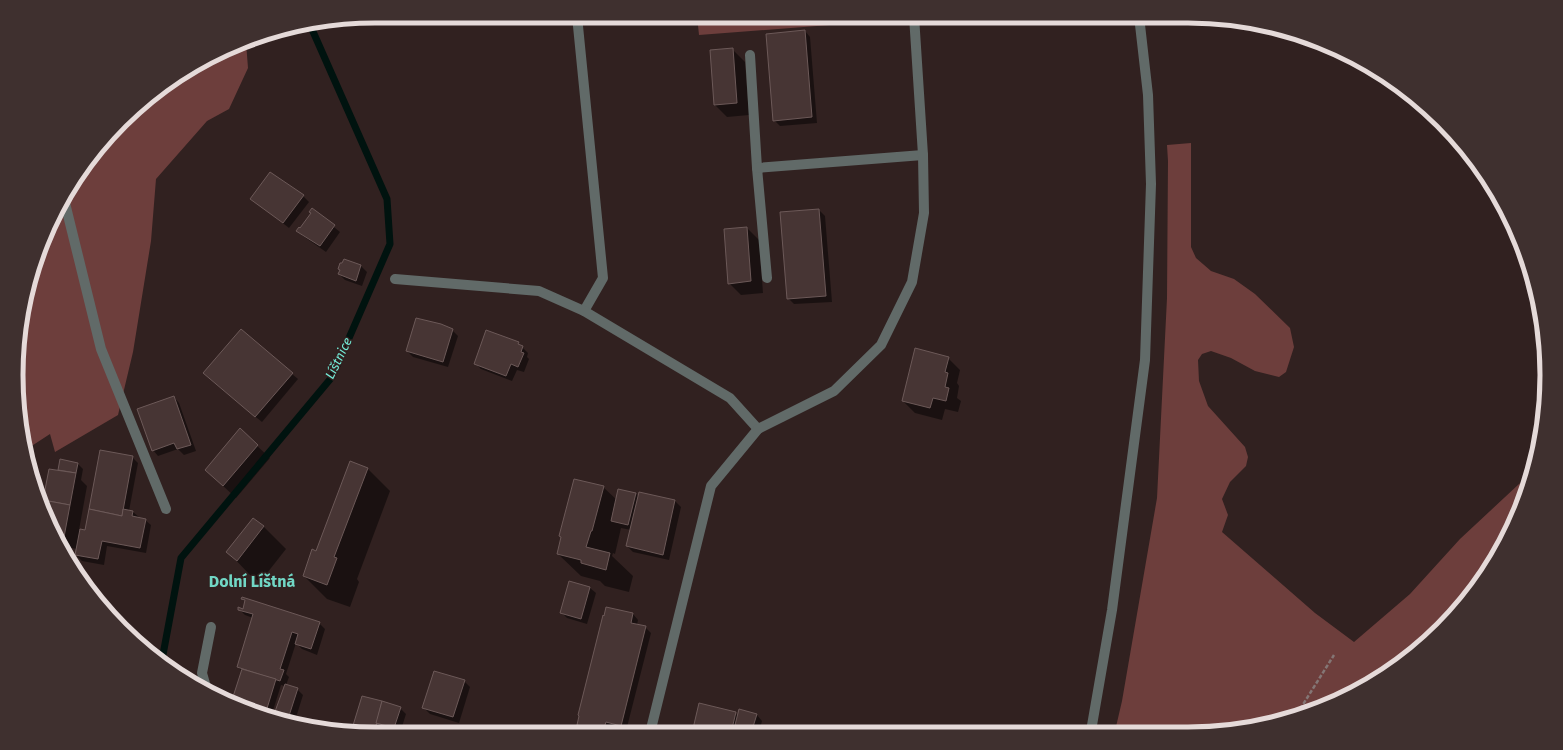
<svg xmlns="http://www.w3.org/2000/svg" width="1563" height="750" font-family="'Fira Sans',sans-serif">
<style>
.green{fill:#6d3e3c}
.shadow{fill:#0007}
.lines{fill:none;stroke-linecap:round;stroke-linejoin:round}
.stream{stroke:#00130f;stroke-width:7}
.building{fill:#473534;stroke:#6c5958}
.path{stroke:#847675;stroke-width:2.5;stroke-dasharray:4 2;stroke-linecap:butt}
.minor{stroke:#616a68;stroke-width:10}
.labels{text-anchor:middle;stroke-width:3;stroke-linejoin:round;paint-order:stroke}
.water-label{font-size:13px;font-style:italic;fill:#74edd8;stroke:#312120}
.district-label{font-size:16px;font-weight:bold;fill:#71d7c5;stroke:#312120}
.rim{fill:none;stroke:#e5dad9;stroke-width:5}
</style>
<rect width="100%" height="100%" fill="#312120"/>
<g class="green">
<polygon points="697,16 894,16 894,20 699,35"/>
<polygon points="246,42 248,68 229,109 207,121 156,179 151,241 133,352 118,415 55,452 50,434 27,449 19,422 23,305 43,238 76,176 156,90"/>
<polygon points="1191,143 1191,247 1196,258 1211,271 1234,279 1255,294 1290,328 1294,347 1286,372 1279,377 1255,371 1231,358 1211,351 1202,354 1198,360 1199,381 1208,406 1245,447 1248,457 1246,466 1230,482 1222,499 1228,515 1222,532 1315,613 1354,642 1410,594 1460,539 1519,484 1531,474 1520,513 1473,594 1406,660 1325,707 1235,731 1115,731 1122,701 1157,498 1167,298 1168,161 1167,145"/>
</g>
<g class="shadow">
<polygon points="805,31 810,37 817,123 780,126 774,120"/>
<polygon points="733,50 745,62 749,115 727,117 715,105"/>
<polygon points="303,196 309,202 289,228 251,198"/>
<polygon points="313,210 340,232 326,252 303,236 297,231 300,230 312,213"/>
<polygon points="819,210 825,216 832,302 794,304 788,298"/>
<polygon points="747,228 759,240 763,293 741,295 729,283"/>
<polygon points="344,261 361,266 367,272 362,286 345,280 339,274 341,271 339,269"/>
<polygon points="452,330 458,336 448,367 413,357 407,351"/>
<polygon points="518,343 528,353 527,357 529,359 524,372 517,370 512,381 481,369 475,363"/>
<polygon points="948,358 960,370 957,383 959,386 957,398 961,401 958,412 945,409 942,420 915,413 903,401"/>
<polygon points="292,374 298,379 262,422 210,379"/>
<polygon points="174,397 179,403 196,451 184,455 178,449 158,456 153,450"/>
<polygon points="240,430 270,458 236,498 206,470"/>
<polygon points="132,457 138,463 129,511 133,512 139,517 145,520 151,525 146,553 107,546 104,565 82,561 76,555 77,549 61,546 53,534 44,504 50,471 61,472 59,470 77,463 83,469 81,480 87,486 79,530 86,531"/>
<polygon points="367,468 390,491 357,579 359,582 350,607 327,599 304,576 317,552"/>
<polygon points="603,487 617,500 636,494 639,497 640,493 675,501 681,507 669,560 633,552 627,546 631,530 621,528 615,554 613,553 612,556 633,576 629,592 605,586 600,581 581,576 558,554"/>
<polygon points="254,519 264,527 286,549 260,582 250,575 228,552"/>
<polygon points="590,588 596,593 587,624 567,618 561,612"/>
<polygon points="242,599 319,623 325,629 317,655 302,649 296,643 286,674 289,677 286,685 297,689 303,695 294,724 274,718 285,686 281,685 271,717 237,707 242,671 238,667 253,618 245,615 239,609 243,610 246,602"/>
<polygon points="633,614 638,620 637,625 645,627 651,633 626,731 612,728 610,733 595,733 584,731 578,725"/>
<polygon points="464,681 470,687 459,723 430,714 424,708"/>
<polygon points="400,708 406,714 400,733 389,730 388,734 352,732"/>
<polygon points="735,713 738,716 757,715 762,721 759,733 747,733 742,731 739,728 738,733 693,733"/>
</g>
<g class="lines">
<polyline class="stream" points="162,660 181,558 332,377 390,244 387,199 311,27"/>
</g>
<g class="building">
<polygon points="805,30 812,117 773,121 766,34"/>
<polygon points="733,48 737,103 714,105 710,50"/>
<polygon points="270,172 304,195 283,223 250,199"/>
<polygon points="312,208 335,225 320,246 296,231 299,227 300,228 311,213 309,212"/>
<polygon points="819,209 826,296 787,299 780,212"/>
<polygon points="747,227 751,281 728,284 724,229"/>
<polygon points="344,259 361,265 356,281 338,274 340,270 338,269 340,263 342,263"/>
<polygon points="416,318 441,324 453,329 443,362 406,351"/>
<polygon points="241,329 293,373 255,417 203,373"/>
<polygon points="486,330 519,342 518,344 523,346 521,352 524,353 518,367 511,364 506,376 474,364"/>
<polygon points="915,348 949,357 945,372 948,373 945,387 949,388 946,401 933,398 930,408 902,401"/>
<polygon points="174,396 191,445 177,449 174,443 152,451 137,409"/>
<polygon points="240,428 258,445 223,486 205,470"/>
<polygon points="100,450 133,456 122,516 89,509"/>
<polygon points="60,459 78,463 76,473 58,470"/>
<polygon points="350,461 368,468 334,557 337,558 327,585 303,576 312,549 316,551"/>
<polygon points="49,469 76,473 70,505 43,500"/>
<polygon points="574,479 604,486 592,531 591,531 586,547 610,553 606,570 581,563 581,560 557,554 561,537 559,536"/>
<polygon points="618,489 636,493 628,525 611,521"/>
<polygon points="639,492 675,500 663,555 626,546"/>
<polygon points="43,500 70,505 64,537 54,536 53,534"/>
<polygon points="89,509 122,516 123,509 133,511 132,516 146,519 140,548 102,541 98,559 75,555 80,529 85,530"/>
<polygon points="253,518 264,526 237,561 226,552"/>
<polygon points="569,581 590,587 581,619 560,613"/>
<polygon points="242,597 320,622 311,649 295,644 298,634 292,632 280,669 284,670 280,681 237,667 253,614 238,610 238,607 243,609 245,600 241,599"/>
<polygon points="606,607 633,613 631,623 646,626 621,726 606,722 603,731 577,725 579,716 578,715 603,615 604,616"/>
<polygon points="242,669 276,679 265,715 237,707 231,703"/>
<polygon points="434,671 465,680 453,717 422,708"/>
<polygon points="285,684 298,688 287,722 273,717"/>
<polygon points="362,696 382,701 374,734 351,732"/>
<polygon points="382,701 401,707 394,728 376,723"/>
<polygon points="699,703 736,712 731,733 692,733"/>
<polygon points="739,709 757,714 752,730 735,725"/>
</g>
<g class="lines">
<polyline class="path" points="1297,714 1334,655"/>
<g class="minor">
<polyline points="577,16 603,278 584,311"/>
<polyline points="750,55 757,168 767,278"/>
<polyline points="757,168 923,155"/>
<polyline points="64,199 101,349 166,509"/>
<polyline points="395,279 539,291 584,311 730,398 758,429"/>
<polyline points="206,687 202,673 211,627"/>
<polyline points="1091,731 1112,610 1145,360 1151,184 1148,95 1139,16"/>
<polyline points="650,733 711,486 758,429 834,391 881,345 912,282 924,213 923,155 914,16"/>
</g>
</g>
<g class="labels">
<g class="water-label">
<text transform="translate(338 358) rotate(-64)" y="5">Líštnice</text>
</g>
<g class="district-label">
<text x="252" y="587">Dolní Líštná</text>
</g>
</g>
<path d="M0 0H1563V750H0ZM375 23H1188A352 352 0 0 1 1540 375V375A352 352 0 0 1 1188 727H375A352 352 0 0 1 23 375V375A352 352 0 0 1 375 23Z" fill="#3f302f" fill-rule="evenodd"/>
<path class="rim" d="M375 23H1188A352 352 0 0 1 1540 375V375A352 352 0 0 1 1188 727H375A352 352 0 0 1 23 375V375A352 352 0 0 1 375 23Z"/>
</svg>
